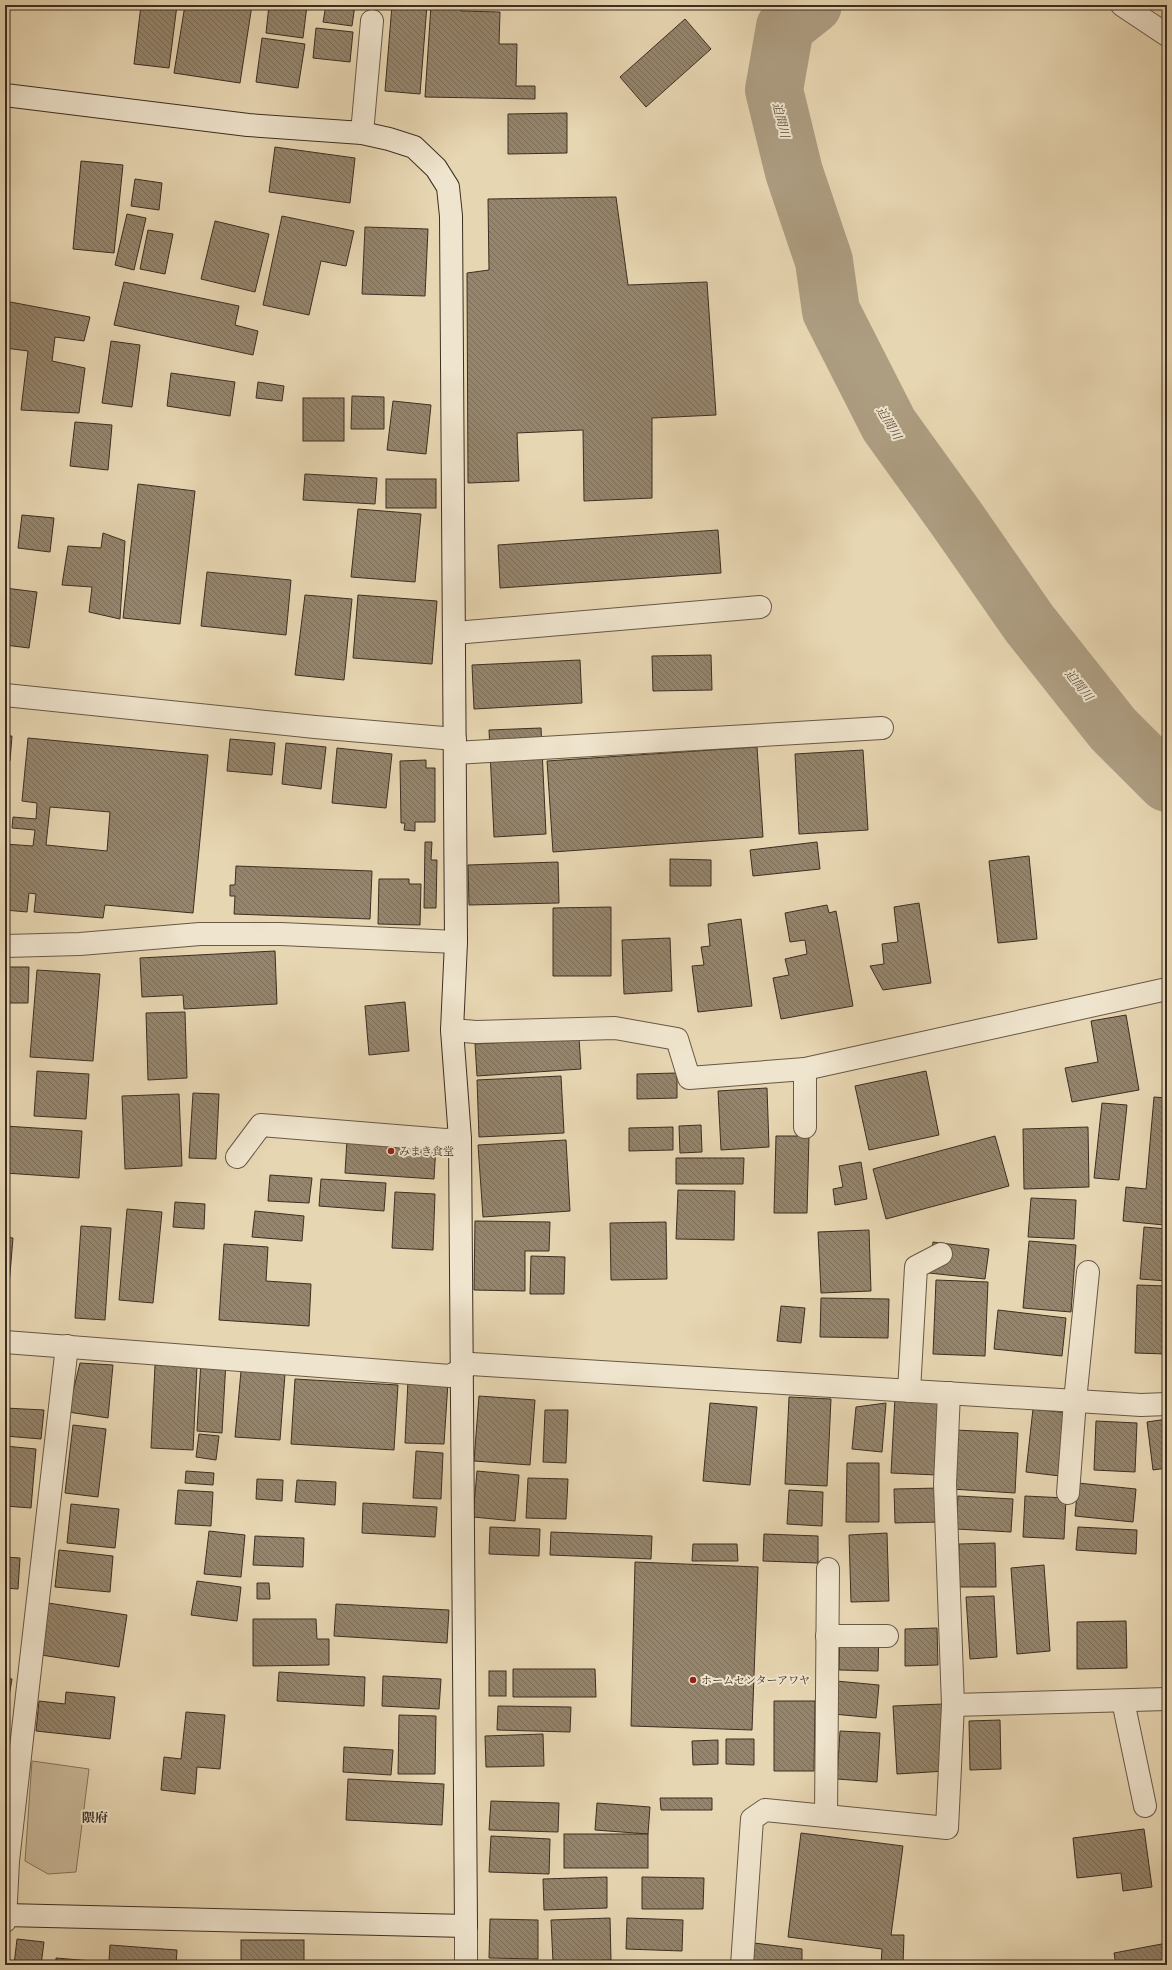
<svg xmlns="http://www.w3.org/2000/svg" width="1172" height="1970" font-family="Alegreya,'Noto Serif JP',serif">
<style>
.park{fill:#cab999;stroke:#84745d}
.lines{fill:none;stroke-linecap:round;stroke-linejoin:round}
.river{stroke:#ad9d81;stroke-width:58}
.building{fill:url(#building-back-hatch);stroke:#3d2e21;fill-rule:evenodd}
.street-casing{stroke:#685845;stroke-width:24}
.secondary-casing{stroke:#3d2e21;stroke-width:24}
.street{stroke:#efe4cd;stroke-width:22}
.secondary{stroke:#efe4cd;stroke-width:22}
.poi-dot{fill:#8f2418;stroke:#efe4cd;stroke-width:1.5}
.labels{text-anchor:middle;stroke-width:4;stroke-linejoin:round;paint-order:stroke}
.poi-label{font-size:11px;fill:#3d2e21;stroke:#efe4cd;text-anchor:start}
.water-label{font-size:12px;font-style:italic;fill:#594a39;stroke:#efe4cd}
.quarter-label{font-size:13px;font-weight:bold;fill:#3d2e21;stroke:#efe4cd}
</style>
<defs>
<pattern id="building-back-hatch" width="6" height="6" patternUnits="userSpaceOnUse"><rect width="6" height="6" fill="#95856c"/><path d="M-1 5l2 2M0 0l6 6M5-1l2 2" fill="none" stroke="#7b6d58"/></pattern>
</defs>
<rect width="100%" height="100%" fill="#e7d6b2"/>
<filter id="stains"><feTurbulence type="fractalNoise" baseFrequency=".005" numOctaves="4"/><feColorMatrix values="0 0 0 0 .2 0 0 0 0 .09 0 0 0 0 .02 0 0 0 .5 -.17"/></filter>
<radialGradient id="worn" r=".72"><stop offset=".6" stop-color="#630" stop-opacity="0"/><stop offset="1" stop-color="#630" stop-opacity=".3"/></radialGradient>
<polygon class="park" points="32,1761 89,1769 76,1872 48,1874 25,1861"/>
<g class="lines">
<polyline class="river" points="813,5 785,27 774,90 794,172 824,261 831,311 889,425 956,518 1029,623 1113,729 1167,783"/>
</g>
<g class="building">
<polygon points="141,5 177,5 169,68 134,64"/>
<polygon points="185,5 252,5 240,83 174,73"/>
<polygon points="269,5 307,5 303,38 266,33"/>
<polygon points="326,5 355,5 352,26 323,22"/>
<polygon points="392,5 427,5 420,94 385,91"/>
<polygon points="431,5 461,5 461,11 500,12 499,44 517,44 516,86 535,86 535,99 425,97"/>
<polygon points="685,19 711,49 646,107 620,77"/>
<polygon points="316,28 353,32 350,62 313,58"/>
<polygon points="262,38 305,44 298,88 256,82"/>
<polygon points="567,113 567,153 508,154 508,114"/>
<polygon points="275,147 355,158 350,203 269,192"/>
<polygon points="81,161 123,165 114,253 73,249"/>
<polygon points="135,179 162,183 159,210 131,206"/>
<polygon points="616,197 628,285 707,282 716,415 652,418 652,498 584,501 583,430 517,433 519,481 468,483 467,273 489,270 488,199"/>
<polygon points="127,214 146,218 134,270 115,265"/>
<polygon points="282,216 354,231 346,266 321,261 309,315 263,305"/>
<polygon points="215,221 269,234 255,292 201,279"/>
<polygon points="365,227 428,229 425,296 362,294"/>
<polygon points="148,230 173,234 165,274 140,269"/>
<polygon points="124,282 239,306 235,325 258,331 253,355 114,325"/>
<polygon points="5,301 90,317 84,341 55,337 52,361 85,368 79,413 21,410 28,351 5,348"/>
<polygon points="111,341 140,345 132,407 102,403"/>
<polygon points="171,373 235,382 230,416 167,406"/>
<polygon points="258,382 284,386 282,401 256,398"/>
<polygon points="352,396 384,397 384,429 351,429"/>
<rect x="303" y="398" width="41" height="43"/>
<polygon points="393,401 431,405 426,454 387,450"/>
<polygon points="75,422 112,425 108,470 70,466"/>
<polygon points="305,474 377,478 375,504 303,500"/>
<rect x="386" y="479" width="50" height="29"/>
<polygon points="138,484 195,491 180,624 123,618"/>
<polygon points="358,509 421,514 415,582 351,577"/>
<polygon points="22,515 54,518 50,552 18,548"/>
<polygon points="718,530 721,573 500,588 498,545"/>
<polygon points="103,533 125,541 120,619 89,612 92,587 62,585 68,546 101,548"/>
<polygon points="207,572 291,580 286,635 201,626"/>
<polygon points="5,588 37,592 29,648 5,645"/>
<polygon points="305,595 352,599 344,680 295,675"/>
<polygon points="358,595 437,601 432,664 353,658"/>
<polygon points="711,655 712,690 653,691 652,656"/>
<polygon points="580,660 582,703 474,709 472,665"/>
<polygon points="541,728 546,834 494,837 489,730"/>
<polygon points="5,736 12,736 10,761 5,761"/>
<path d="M28,738L208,755L193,913L105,905L103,918L34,912L36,894L29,893L27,912L5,910V844L33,846L35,830L12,828L13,817L36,819L37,803L22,801ZM50,807L110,812L107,851L46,845Z"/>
<polygon points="230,739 275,743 272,775 227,771"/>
<polygon points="286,743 326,747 321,789 282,784"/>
<polygon points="757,747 763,837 553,852 547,761"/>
<polygon points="337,748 392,754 386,808 332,803"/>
<polygon points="863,750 868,830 799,834 795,754"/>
<polygon points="426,760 426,768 435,768 435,822 415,822 415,831 404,830 405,823 401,823 400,761"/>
<polygon points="425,842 432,842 431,860 437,860 436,908 424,908"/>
<polygon points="817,842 820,869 753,876 750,850"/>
<polygon points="1029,856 1037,939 998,943 989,861"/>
<polygon points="670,859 711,860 711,886 670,886"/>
<polygon points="558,862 559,903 469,905 468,865"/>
<polygon points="236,866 372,871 370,919 234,914 235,896 230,896 230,885 235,885"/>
<polygon points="379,879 409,879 409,884 421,884 420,925 378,924"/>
<polygon points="919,903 931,983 883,990 870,966 884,964 882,944 898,942 894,907"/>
<polygon points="827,905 829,913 836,911 853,1006 781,1019 773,978 789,975 785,959 807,954 805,940 790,942 785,913"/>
<polygon points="611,907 611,976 553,976 553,908"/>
<polygon points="741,919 752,1006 698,1012 692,966 704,965 701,947 710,946 708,924"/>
<polygon points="670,938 672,991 624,994 622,940"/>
<polygon points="275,951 277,1004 184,1009 183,995 142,997 140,958"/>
<polygon points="5,967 29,967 28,1003 5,1003"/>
<polygon points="37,970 100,974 93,1061 30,1057"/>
<polygon points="405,1002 409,1051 369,1055 365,1006"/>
<polygon points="185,1012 187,1078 148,1080 146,1013"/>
<polygon points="1126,1015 1139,1090 1072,1102 1065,1068 1098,1062 1091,1021"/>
<polygon points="579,1038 581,1069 477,1076 475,1044"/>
<polygon points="37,1071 89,1074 86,1119 34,1116"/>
<polygon points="926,1071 939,1135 869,1150 855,1086"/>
<polygon points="677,1073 677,1098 637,1099 637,1074"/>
<polygon points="561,1076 564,1133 479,1137 477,1080"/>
<polygon points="767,1088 769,1147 721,1150 718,1091"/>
<polygon points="193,1093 219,1094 216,1159 189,1158"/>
<polygon points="179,1094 182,1166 125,1169 122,1096"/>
<polygon points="1154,1097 1167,1098 1167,1185 1164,1225 1123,1221 1126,1187 1146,1189"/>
<polygon points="1102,1103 1127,1105 1119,1180 1094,1178"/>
<polygon points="348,1123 437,1129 434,1179 345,1173"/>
<polygon points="701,1125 702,1152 680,1153 679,1126"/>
<polygon points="5,1126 82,1131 79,1178 5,1173"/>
<polygon points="673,1127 673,1150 629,1151 629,1128"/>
<polygon points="1088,1127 1089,1187 1024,1189 1023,1129"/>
<polygon points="776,1136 809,1136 807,1213 774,1213"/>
<polygon points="995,1136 1009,1186 886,1219 873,1169"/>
<polygon points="566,1140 570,1211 483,1217 478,1145"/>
<polygon points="676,1158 744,1158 743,1184 676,1184"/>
<polygon points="861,1162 867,1199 835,1205 833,1189 843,1187 839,1166"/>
<polygon points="270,1175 312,1178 309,1203 268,1201"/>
<polygon points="321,1179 386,1183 384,1211 319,1206"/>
<polygon points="678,1190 735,1191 734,1240 676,1239"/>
<polygon points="395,1192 435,1194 433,1250 392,1248"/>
<polygon points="1031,1198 1076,1200 1074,1239 1028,1237"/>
<polygon points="175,1202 205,1204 204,1229 173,1227"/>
<polygon points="127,1209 162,1212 153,1303 119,1300"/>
<polygon points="255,1211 304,1216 302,1241 252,1237"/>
<polygon points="475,1221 550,1222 549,1251 525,1251 525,1291 474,1290"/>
<polygon points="666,1222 667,1279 611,1280 610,1223"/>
<polygon points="81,1226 111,1228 105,1320 75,1318"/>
<polygon points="1144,1227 1167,1229 1167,1281 1140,1279"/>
<polygon points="869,1230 871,1291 821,1293 818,1232"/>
<polygon points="5,1237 13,1238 8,1298 5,1298"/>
<polygon points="1029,1241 1076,1245 1071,1312 1023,1308"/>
<polygon points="933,1242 989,1249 985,1279 929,1273"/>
<polygon points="224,1244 268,1247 266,1281 311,1284 309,1326 219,1320"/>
<polygon points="531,1256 565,1257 564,1294 530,1294"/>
<polygon points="936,1280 988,1282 985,1356 933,1354"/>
<polygon points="1137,1285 1167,1286 1167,1354 1135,1353"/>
<polygon points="821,1298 889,1299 888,1338 820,1337"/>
<polygon points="781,1306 805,1308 801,1343 777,1341"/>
<polygon points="998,1310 1066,1318 1062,1356 994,1349"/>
<polygon points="201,1360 226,1361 222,1433 197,1431"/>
<polygon points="80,1363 113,1365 108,1418 68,1412"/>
<polygon points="155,1365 197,1366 193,1450 151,1448"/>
<polygon points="241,1371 285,1374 280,1440 235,1437"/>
<polygon points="295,1379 398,1385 394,1450 291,1444"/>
<polygon points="408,1380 448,1382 444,1444 405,1443"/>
<polygon points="479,1396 535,1400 530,1465 474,1461"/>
<polygon points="789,1397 831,1399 827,1486 785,1484"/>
<polygon points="895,1397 941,1399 937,1475 891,1473"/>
<polygon points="710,1403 757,1407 750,1485 703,1481"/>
<polygon points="886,1403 882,1452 852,1449 856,1407"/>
<polygon points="5,1408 44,1410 41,1439 5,1436"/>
<polygon points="1033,1409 1068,1413 1060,1476 1026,1472"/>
<polygon points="545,1410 568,1410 566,1463 543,1462"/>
<polygon points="1167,1419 1167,1468 1153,1470 1147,1422"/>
<polygon points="1096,1421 1137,1423 1135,1472 1094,1470"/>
<polygon points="73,1425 106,1429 98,1497 65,1493"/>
<polygon points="955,1430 1018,1433 1015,1493 951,1489"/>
<polygon points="199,1434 219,1436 216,1460 196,1457"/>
<polygon points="5,1446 36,1449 31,1508 5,1506"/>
<polygon points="416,1451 443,1453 441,1499 413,1498"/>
<polygon points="847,1463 879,1463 879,1522 846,1522"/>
<polygon points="186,1471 214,1473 213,1485 185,1483"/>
<polygon points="477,1471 519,1475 515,1521 473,1517"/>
<polygon points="1163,1471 1167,1471 1167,1540"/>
<polygon points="528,1478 568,1479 566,1519 526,1518"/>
<polygon points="257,1479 283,1480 282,1501 256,1499"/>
<polygon points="297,1480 336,1482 335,1505 295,1502"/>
<polygon points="1078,1483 1136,1489 1133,1522 1075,1516"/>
<polygon points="940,1488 940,1522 895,1523 894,1489"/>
<polygon points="178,1490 213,1492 211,1526 175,1524"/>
<polygon points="789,1490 823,1492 822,1526 787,1524"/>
<polygon points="958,1496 1013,1499 1011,1532 956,1529"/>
<polygon points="1025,1496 1066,1498 1064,1539 1023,1537"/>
<polygon points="363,1503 437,1507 435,1537 362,1533"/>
<polygon points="71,1504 119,1509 115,1548 67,1543"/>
<polygon points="490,1527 540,1529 539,1556 489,1554"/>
<polygon points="1078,1527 1137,1530 1136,1554 1076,1550"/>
<polygon points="209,1531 245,1535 241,1577 204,1574"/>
<polygon points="551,1532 652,1536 651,1559 550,1555"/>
<polygon points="887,1533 889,1601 851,1602 849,1535"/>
<polygon points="764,1534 818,1536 818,1563 763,1561"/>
<polygon points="255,1536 304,1538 303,1567 253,1565"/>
<polygon points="995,1543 996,1587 959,1587 959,1544"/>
<polygon points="693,1544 737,1544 738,1561 692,1561"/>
<polygon points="59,1550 113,1556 110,1592 55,1587"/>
<polygon points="5,1557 20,1558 18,1589 5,1588"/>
<polygon points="635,1562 758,1567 752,1730 631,1726"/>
<polygon points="1044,1565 1050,1651 1017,1654 1011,1568"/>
<polygon points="197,1581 241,1587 237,1621 191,1615"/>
<polygon points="257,1583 269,1583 270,1599 257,1599"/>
<polygon points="994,1596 997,1657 970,1659 966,1597"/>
<polygon points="48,1603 127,1615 119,1667 41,1655"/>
<polygon points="336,1604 449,1610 447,1643 334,1636"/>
<polygon points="253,1619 316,1619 317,1639 329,1639 329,1665 253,1666"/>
<polygon points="1126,1621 1127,1668 1077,1669 1077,1622"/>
<polygon points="840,1627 879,1627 878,1671 839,1670"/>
<polygon points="937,1628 938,1665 905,1666 905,1629"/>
<polygon points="513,1669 595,1669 596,1697 513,1697"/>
<rect x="489" y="1671" width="17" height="25"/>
<polygon points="279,1672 365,1677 364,1706 277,1701"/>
<polygon points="383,1676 441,1679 439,1709 382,1706"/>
<polygon points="5,1678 12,1679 5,1720"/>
<polygon points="836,1681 879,1685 876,1718 833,1714"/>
<polygon points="66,1692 115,1697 110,1739 36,1731 39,1701 65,1704"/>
<polygon points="774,1701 815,1701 814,1771 774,1771"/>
<polygon points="943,1704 946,1771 897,1774 893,1706"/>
<polygon points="498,1706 571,1707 570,1732 497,1730"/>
<polygon points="186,1712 225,1715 220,1769 197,1767 195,1794 161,1790 164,1757 181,1759"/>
<polygon points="399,1715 436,1716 435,1774 398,1774"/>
<polygon points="1000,1720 1001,1769 970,1770 969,1721"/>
<polygon points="840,1731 880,1733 877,1782 837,1779"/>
<polygon points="543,1734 544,1766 486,1767 485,1736"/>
<polygon points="726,1739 754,1739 754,1765 726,1764"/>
<polygon points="718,1740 718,1764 693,1765 692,1741"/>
<polygon points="344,1747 393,1750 391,1775 343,1772"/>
<polygon points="348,1779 444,1784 442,1825 346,1820"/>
<polygon points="660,1798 712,1798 712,1810 661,1810"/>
<polygon points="491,1801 559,1803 558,1832 489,1830"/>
<polygon points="597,1803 650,1807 648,1834 595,1830"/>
<polygon points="1163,1826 1167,1826 1167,1847"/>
<polygon points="1144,1829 1152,1887 1123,1891 1121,1873 1077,1878 1073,1838"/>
<polygon points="801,1833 903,1846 891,1935 904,1935 903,1965 881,1965 882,1949 788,1937"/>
<rect x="564" y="1834" width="84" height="34"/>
<polygon points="491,1836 550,1839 549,1874 489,1872"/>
<polygon points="607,1877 607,1908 544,1910 543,1879"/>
<polygon points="642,1877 704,1878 703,1909 642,1909"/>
<polygon points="610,1918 611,1960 553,1962 551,1920"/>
<polygon points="627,1918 683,1920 682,1951 626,1949"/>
<polygon points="490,1919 538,1920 538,1959 489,1958"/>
<polygon points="17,1939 44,1942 41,1965 14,1965"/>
<rect x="241" y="1940" width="63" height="25"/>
<polygon points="754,1943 802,1949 802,1965 753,1965"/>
<polygon points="1167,1943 1167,1965 1116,1965 1114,1953"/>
<polygon points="110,1945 177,1950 176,1965 109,1961"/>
<polygon points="56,1958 104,1962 103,1965 56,1965"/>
</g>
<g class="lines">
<g class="street-casing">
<g id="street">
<polyline points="1122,5 1167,35"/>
<polyline points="362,133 372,21"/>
<polyline points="455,633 760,607"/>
<polyline points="5,695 315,727 455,739"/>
<polyline points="455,753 882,728"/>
<polyline points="5,946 80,944 200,934 281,934 456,942"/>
<polyline points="452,1030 476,1032 615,1028 677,1039 689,1078 805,1069 1167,989"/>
<polyline points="805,1069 805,1127"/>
<polyline points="237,1157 261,1125 445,1140 460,1139"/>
<polyline points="5,1342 450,1376 471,1364 1141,1405 1167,1404"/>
<polyline points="909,1391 916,1267 941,1254"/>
<polyline points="1068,1493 1075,1401 1088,1272"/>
<polyline points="827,1636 887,1636"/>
<polyline points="1123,1701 1145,1806"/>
<polyline points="953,1705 1167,1699"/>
<polyline points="826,1816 828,1569"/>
<polyline points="5,1921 8,1861 67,1346"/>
<polyline points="466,1926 466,1965"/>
<polyline points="742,1965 752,1819 765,1810 947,1828 953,1705 945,1484 949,1393"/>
</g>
</g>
<g class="secondary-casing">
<polyline id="secondary" points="5,95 248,125 362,133 389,139 414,147 436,168 448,187 451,216 456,942 452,1030 460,1139 466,1926 5,1915"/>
</g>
<use href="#street" class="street"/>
<use href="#secondary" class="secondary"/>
</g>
<g class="poi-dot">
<circle cx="391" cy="1151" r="4"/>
<circle cx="693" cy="1680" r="4"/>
</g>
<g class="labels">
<g class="poi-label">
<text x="399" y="1155">みまき食堂</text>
<text x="701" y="1684">ホームセンターアワヤ</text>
</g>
<g class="water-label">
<text transform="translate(781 120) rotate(76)" y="4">迫間川</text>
<text transform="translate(889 423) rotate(59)" y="4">迫間川</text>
<text transform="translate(1079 685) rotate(51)" y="4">迫間川</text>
</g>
<g class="quarter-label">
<text x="95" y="1822">隈府</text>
</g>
</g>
<rect width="1172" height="1970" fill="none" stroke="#e7d6b2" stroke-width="20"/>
<rect x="6" y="6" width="1160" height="1958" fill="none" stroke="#3d2e21" stroke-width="2"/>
<rect x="10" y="10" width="1152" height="1950" fill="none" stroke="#3d2e21"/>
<rect width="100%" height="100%" filter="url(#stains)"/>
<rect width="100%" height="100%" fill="url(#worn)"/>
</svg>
